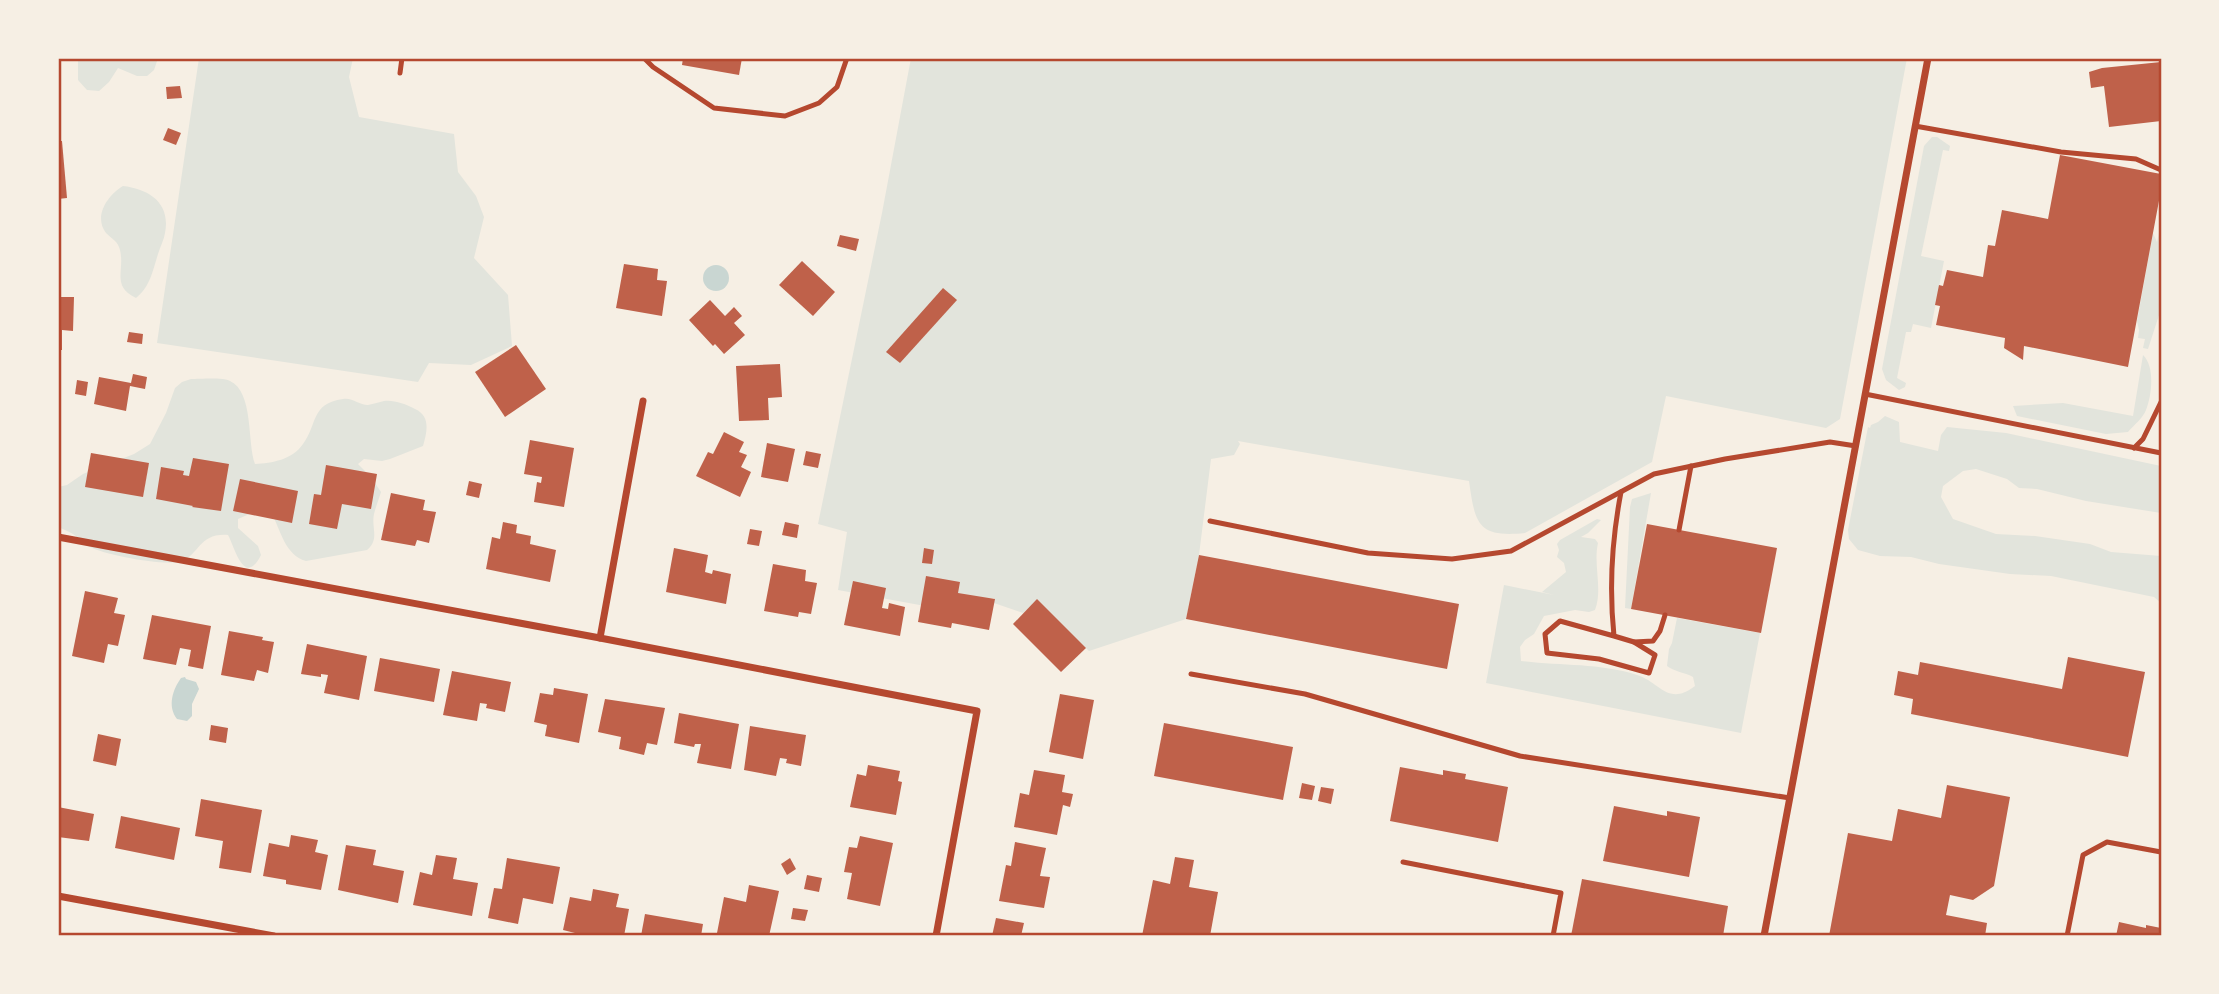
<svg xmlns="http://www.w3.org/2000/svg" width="2219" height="994" font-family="'PT Sans',sans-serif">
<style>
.green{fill:#e2e4dc}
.water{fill:#c9d6d2}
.building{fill:#bf614a}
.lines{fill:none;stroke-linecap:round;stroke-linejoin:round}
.path{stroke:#b5482f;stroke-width:4.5}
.service{stroke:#b5482f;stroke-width:5}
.minor{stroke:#b5482f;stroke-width:7}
.neatline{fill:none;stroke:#b5482f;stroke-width:2.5}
</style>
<rect width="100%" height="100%" fill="#f6efe4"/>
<g class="green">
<polygon points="78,58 158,58 154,70 147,76 137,76 118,68 109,82 99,91 87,90 78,80"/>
<polygon points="199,58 353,58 349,77 359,117 454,134 458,172 476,196 484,217 474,258 508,295 512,346 471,365 429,363 418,382 157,343"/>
<path d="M911,58H1907L1840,419L1826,428L1666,396L1652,462L1525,533C1477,538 1475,523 1469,481L1238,441L1240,444L1234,455L1211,459L1199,555L1186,619L1089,651L1037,601L1023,613L994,603V598L925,606L838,590L847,532L818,524L882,213Z"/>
<polygon points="1932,137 1937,137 1950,146 1949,151 1943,150 1921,256 1944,261 1931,328 1913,324 1911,332 1906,332 1897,378 1906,383 1905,387 1899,390 1886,380 1882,369 1924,146"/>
<path d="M123,186C149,189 171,203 165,233C164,240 160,247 158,254C153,270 150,287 136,298C111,286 125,271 120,250C118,241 112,239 106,233C93,216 108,195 123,186Z"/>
<polygon points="2153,233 2157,242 2159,233 2161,235 2161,309 2148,349 2143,348 2145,339 2138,338 2139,330 2137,321"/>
<path d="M2143,355C2155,366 2152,395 2146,410C2143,418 2134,425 2128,432L2106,434L2017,416L2013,406L2063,403L2133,416Z"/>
<path d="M191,379C200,379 223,377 230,381C254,392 247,443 255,464C272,463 292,460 303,444C318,424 310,404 343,399C352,397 359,405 368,405C374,404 379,402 384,401C395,400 405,404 415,409C431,416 427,432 423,446L390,459L382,461L364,459L358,464L371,477L381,492C379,499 376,506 374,514C371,528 380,539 367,550L306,561C285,555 281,531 272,514L254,512L238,519V528L258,546L261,555C244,589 234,545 228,535C199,533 200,554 182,561C167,567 105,555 90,547C83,544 79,538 73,534C68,531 63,529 58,527V487L67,485L83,474L134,454L150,444L166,413L175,388L182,382Z"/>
<polygon points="1885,416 1899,422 1900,442 1938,451 1941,435 1947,427 2006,433 2161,466 2161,513 2086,501 2037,489 2019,488 2007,479 1976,469 1963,471 1943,486 1941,497 1953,519 1996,534 2035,536 2090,544 2111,552 2161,556 2161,603 2154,597 2051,576 2010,574 1939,564 1911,557 1880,556 1858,550 1849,539 1848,530 1868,427 1870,428 1871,425 1878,422"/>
<polygon points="1651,493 1631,609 1625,608 1630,507 1632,499"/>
<path d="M1597,519L1601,520L1588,533L1581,537L1595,539L1598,543C1593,565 1603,589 1595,610L1589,612L1575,610L1544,616L1534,634L1525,640L1520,647L1521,661C1560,666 1599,663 1637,675C1660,682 1668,707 1695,686L1693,677C1684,672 1675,672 1667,666L1669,649L1672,643L1677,618L1760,633L1741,733L1486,683L1504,585L1554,595L1542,592L1566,572L1564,563L1557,557L1559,550L1557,544L1560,540Z"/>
</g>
<g class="water">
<circle cx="716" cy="278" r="13"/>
<path d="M185,677L186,679L196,682L199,689L192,704V716L187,721L177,719C167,706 173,689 181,678Z"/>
</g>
<g class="building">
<polygon points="683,58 742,58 739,75 682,65"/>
<polygon points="2161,62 2161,121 2109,127 2104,86 2091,88 2089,72 2102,68"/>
<polygon points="180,86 182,98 167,99 166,87"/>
<polygon points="168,128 181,133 176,145 163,140"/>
<polygon points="58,141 62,141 67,198 58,199"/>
<polygon points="2060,155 2161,174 2161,190 2128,367 2024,346 2023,360 2004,348 2005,338 1936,325 1940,306 1935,305 1939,285 1943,286 1947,270 1983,277 1988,245 1995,246 2002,210 2048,219"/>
<polygon points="840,235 859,239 856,251 837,246"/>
<polygon points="802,261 835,292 813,316 779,285"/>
<polygon points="624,264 658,269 657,280 667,281 662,316 616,308"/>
<polygon points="943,288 957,300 900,363 886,352"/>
<polygon points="58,297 74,297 73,331 62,330 62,350 58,350"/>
<polygon points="710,300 725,316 734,307 742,316 734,323 745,335 724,354 715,344 713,346 689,320"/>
<polygon points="129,332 143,334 142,344 127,342"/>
<polygon points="516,345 546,389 505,417 475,372"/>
<polygon points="780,364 782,397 768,398 769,420 739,421 736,366"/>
<polygon points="133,374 147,377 145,389 130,386 126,411 94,404 99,377 131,383"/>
<polygon points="77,380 88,382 86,396 75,394"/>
<polygon points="724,432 744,442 739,452 747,455 741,467 751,472 740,497 696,476 708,452 713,454"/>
<polygon points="530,440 574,448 564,507 534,502 537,482 541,483 542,477 524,474"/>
<polygon points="767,443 795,449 788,482 761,477"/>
<polygon points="806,451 821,454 818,468 803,465"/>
<polygon points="91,453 149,463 143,497 85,487"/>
<polygon points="193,458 229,464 221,511 192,507 193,506 156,499 161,467 184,471 183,475 189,476"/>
<polygon points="326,465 377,474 371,509 342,504 337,529 309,524 314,494 321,495"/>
<polygon points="240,479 298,491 292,523 233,511"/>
<polygon points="469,481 482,484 479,498 466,495"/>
<polygon points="391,493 425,500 423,510 436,512 429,543 417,540 415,546 381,540"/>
<polygon points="503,522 517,525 516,533 531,536 530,544 556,550 550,582 486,569 492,537 500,539"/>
<polygon points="785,522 799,525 797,538 782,535"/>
<polygon points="1647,524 1777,548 1761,633 1631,609"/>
<polygon points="750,529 762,531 759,546 747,544"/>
<polygon points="674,548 708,555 705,572 712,574 713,570 731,574 726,604 666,592"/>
<polygon points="924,548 934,550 932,564 922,563"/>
<polygon points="1199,555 1459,604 1447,669 1186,619"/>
<polygon points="773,564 806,570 805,581 817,583 811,614 799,612 798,617 764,611"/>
<polygon points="926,576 960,582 958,593 995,599 989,630 952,623 951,628 918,622"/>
<polygon points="853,581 886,588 882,608 888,609 889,603 905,607 900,636 844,625"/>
<polygon points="85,591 118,598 114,613 125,615 118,646 108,644 104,663 72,656"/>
<polygon points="1037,599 1086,648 1061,672 1013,624"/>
<polygon points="152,615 211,626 203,669 188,666 191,650 180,648 176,665 143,659"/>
<polygon points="229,631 263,637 262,640 274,642 268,673 257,670 254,681 221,675"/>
<polygon points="307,644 367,656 359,700 324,693 328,675 321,674 321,677 301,674"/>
<polygon points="2068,657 2145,672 2128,757 1911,714 1913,699 1894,695 1898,671 1918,675 1920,662 2062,689"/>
<polygon points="380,658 440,669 434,702 374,691"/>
<polygon points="452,671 511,682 505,712 486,708 487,704 480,703 477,721 443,715"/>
<polygon points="554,688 588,694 579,743 545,736 547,725 534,722 540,693 553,695"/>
<polygon points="1060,694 1094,700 1083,759 1049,752"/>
<polygon points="605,699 665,708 657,745 647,743 644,755 619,749 621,737 598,732"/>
<polygon points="679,713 739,724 731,769 697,763 701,744 695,744 694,747 674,743"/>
<polygon points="1164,723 1293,747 1283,800 1154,776"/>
<polygon points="211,725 228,728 226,743 209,740"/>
<polygon points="750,726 806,735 801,766 786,763 787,759 780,758 776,776 744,770"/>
<polygon points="98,734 121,739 116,766 93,761"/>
<polygon points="868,765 900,771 898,781 902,782 896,815 850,807 857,774 866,776"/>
<polygon points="1400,767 1443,775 1443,770 1454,772 1466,774 1465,779 1508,787 1498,842 1390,821"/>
<polygon points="1034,770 1065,775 1062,792 1073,794 1070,807 1063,805 1057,835 1014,827 1020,793 1029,795"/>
<polygon points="1302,783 1315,786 1312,800 1299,798"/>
<polygon points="1947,785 2010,797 1994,886 1973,900 1950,895 1946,915 1987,923 1985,936 1931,936 1920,934 1920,936 1829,936 1848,833 1892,841 1898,809 1941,818"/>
<polygon points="1321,787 1334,789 1331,804 1318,801"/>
<polygon points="201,799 262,810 251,873 219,868 223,841 195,836"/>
<polygon points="1614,806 1667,816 1667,811 1700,817 1689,877 1603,861"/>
<polygon points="58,807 94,814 89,841 58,837"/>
<polygon points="121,816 180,828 174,860 115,848"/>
<polygon points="291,835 318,840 315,852 328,855 321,890 286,884 286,880 263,876 269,843 289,847"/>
<polygon points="860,836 893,843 880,906 847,899 852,873 844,872 849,847 857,848"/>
<polygon points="1015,842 1046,848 1040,876 1050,877 1044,908 999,901 1006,865 1011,866"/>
<polygon points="346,845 376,850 373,865 404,871 398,903 338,890"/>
<polygon points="436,855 457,858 453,879 478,883 472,916 413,905 420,872 432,875"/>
<polygon points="1175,857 1194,860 1189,887 1218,892 1210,936 1142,936 1153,880 1170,884"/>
<polygon points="507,858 560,867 553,904 523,898 518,924 488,918 494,888 502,889"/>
<polygon points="790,858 796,869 787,875 781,864"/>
<polygon points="807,875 822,878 819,892 804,889"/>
<polygon points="1582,879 1728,906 1723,936 1571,936"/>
<polygon points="749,885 779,891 769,936 733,936 717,933 724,897 746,902"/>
<polygon points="593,889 619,894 616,907 629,909 624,936 587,936 563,930 570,897 591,901"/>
<polygon points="793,908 808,910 805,921 791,919"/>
<polygon points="645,914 703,924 701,936 641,936"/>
<polygon points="996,918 1024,923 1021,936 992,936"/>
<polygon points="2119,922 2146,928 2146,925 2161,928 2161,936 2116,936"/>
</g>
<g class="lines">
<polyline class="path" points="58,124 58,125"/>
<g class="service">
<polyline points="644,58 653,67 714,108 785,116 819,103 837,87 847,58"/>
<polyline points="400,73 402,58"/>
<polyline points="1915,126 2061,152 2136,159 2161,170"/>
<polyline points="1865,394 2161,453"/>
<polyline points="2134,448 2143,439 2161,402"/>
<polyline points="1210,521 1368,553 1452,559 1511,551 1654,474 1725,459 1830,442 1856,446"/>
<polyline points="1679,530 1691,466"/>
<path d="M1614,636L1634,642L1655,655L1649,673L1599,659L1547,653L1545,634L1560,621L1614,636C1609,588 1612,539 1621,492"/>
<polyline points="1634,642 1653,641 1660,631 1665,615"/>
<polyline points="1191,674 1305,694 1520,756 1790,798"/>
<polyline points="1403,862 1561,893 1553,936"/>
<polyline points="2067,936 2083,855 2107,842 2161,852"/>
</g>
<g class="minor">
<polyline points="58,537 600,638 977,711 936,936"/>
<polyline points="600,638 643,401"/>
<polyline points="58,896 274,936"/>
<polyline points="1764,936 1928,58"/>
</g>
</g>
<rect width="2219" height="994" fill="none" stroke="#f6efe4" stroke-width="119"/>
<rect x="60" y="60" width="2100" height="874" class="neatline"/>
</svg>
